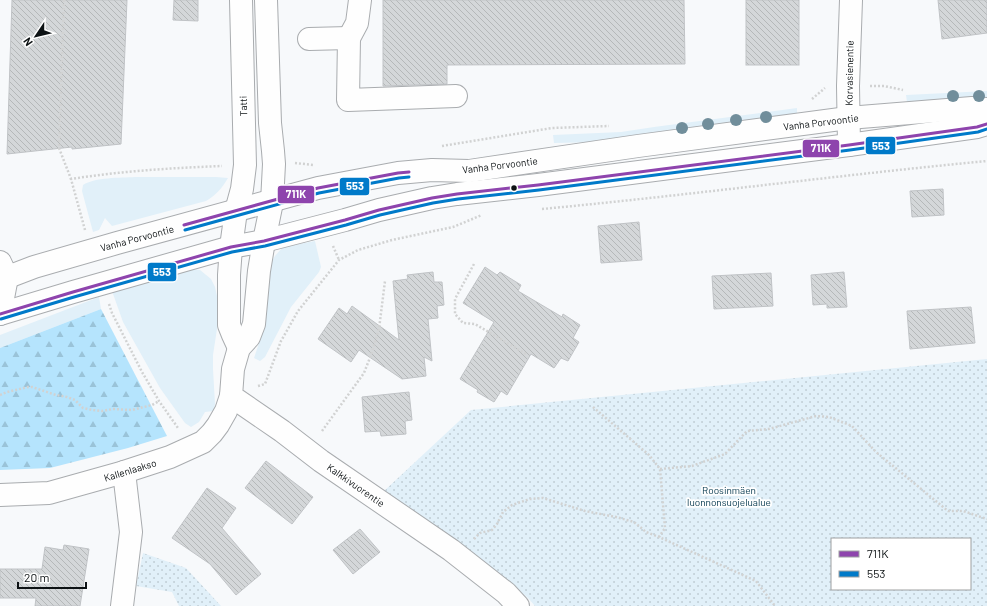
<svg xmlns="http://www.w3.org/2000/svg" width="987" height="606" font-family="Barlow,sans-serif">
<style>
.grass{fill:#e1f0f9}
.forest{fill:url(#forest-firs)}
.park{fill:url(#park-dots);fill-rule:evenodd}
.building{fill:url(#building-back-hatch);stroke:#c0c3c6}
.lines{fill:none;stroke-linecap:round;stroke-linejoin:round}
.minor-casing{stroke:#a9acaf;stroke-width:24}
.major-casing{stroke:#a9acaf;stroke-width:24}
.highway-casing{stroke:#a9acaf;stroke-width:24}
.path{stroke:#d1d2d2;stroke-width:2.5;stroke-dasharray:2 2;stroke-linecap:butt}
.minor{stroke:#fefefe;stroke-width:22}
.major{stroke:#fefefe;stroke-width:22}
.highway{stroke:#fefefe;stroke-width:22}
.bus-1-casing{stroke:#fff;stroke-width:6}
.bus-2-casing{stroke:#fff;stroke-width:6}
.bus-1{stroke:#8e44ad;stroke-width:3}
.bus-2{stroke:#007ac9;stroke-width:3}
.tree{fill:#718e9b}
.bus-dot{fill:#0d1214;stroke:#fff;stroke-width:1.5}
.labels{text-anchor:middle;stroke-width:3.5;stroke-linejoin:round;paint-order:stroke}
.street-label{font-size:10px;fill:#0d1214;stroke:#fff}
.park-label{font-size:10px;fill:#04374d;stroke:#fff}
.line-badge{stroke:#fff;stroke-width:1.5}
.badge-label{font-size:11px;text-anchor:middle;font-weight:bold;fill:#fff}
</style>
<defs>
<pattern id="forest-firs" width="22" height="20" patternUnits="userSpaceOnUse"><rect width="22" height="20" fill="#b5e4fd"/><path d="M5 1l3.5 6h-7zM16 11l3.5 6h-7z" fill="#9ac3d8"/></pattern>
<pattern id="park-dots" width="8" height="8" patternUnits="userSpaceOnUse"><rect width="8" height="8" fill="#e1f0f9"/><path d="M2 2h.1M6 6h.1" fill="none" stroke="#c0cdd5" stroke-width="1.8" stroke-linecap="round"/></pattern>
<pattern id="building-back-hatch" width="6" height="6" patternUnits="userSpaceOnUse"><rect width="6" height="6" fill="#d4d7d9"/><path d="M-1 5l2 2M0 0l6 6M5-1l2 2" fill="none" stroke="#b5b8b9"/></pattern>
</defs>
<rect width="100%" height="100%" fill="#f7f9fb"/>
<g class="grass">
<polygon points="987,91 987,99 986,100 907,102 906,95"/>
<polygon points="797,108 797,115 600,142 554,143 553,135 621,132 654,127"/>
<path d="M135,177H216L228,178C223,187 216,195 206,201L112,226L105,218L99,230L93,232L82,191L83,185C95,177 120,178 135,177Z"/>
<polygon points="315,241 321,267 319,272 291,307 265,357 260,361 254,358 261,337 264,324 270,264 275,256 283,247"/>
<polygon points="191,269 200,270 211,279 215,287 217,296 219,316 213,355 213,369 215,404 214,411 205,412 199,422 191,427 185,423 160,388 123,322 112,291"/>
<polygon points="99,297 101,309 0,348 0,335"/>
</g>
<polygon class="forest" points="101,309 167,436 128,448 50,468 0,470 0,348"/>
<g class="park">
<path d="M987,359V606H535L528,598L511,583L383,492L471,410ZM832,539H970V589H832Z"/>
<polygon points="143,553 186,568 221,606 179,606 172,592 136,586"/>
</g>
<g class="building">
<polygon points="12,0 127,0 121,144 72,149 72,147 7,154"/>
<polygon points="174,0 198,0 198,21 173,20"/>
<polygon points="383,0 684,0 685,64 447,65 447,84 383,86"/>
<rect x="746" y="0" width="53" height="65"/>
<polygon points="938,0 987,0 987,33 942,39"/>
<polygon points="943,189 944,215 912,217 910,191"/>
<polygon points="639,222 642,260 601,263 598,226"/>
<polygon points="485,267 497,275 500,272 521,285 518,291 562,317 563,314 580,325 573,338 579,342 568,361 561,358 554,368 531,354 507,395 501,391 494,402 477,392 478,390 460,379 494,322 463,303"/>
<polygon points="433,272 434,282 442,282 444,305 437,306 438,318 428,319 432,361 424,357 426,376 402,379 359,350 351,362 318,339 339,308 347,314 352,306 399,340 393,281 408,279 407,275"/>
<polygon points="844,272 847,307 827,308 827,304 813,305 811,275"/>
<polygon points="771,273 773,306 714,309 712,276"/>
<polygon points="971,307 975,343 910,349 907,311"/>
<polygon points="409,392 412,420 405,421 406,434 381,436 380,431 365,432 362,397"/>
<polygon points="266,461 313,497 292,524 245,488"/>
<polygon points="207,488 236,508 222,528 261,574 236,595 210,564 172,538"/>
<polygon points="360,529 380,552 353,574 333,550"/>
<polygon points="64,545 89,549 80,606 35,606 36,598 0,598 0,569 42,569 45,547 63,550"/>
</g>
<g class="lines">
<g class="minor-casing">
<g id="minor">
<polyline points="266,0 270,123 273,151 274,164 272,202 264,241 259,271 254,324 249,337 239,348 233,369 231,396 282,431 321,461 451,550 506,593 518,606"/>
<polyline points="360,0 357,23 349,38 348,100 456,96"/>
<polyline points="309,39 349,38"/>
<polyline points="849,145 848,86 851,0"/>
<polyline points="239,348 233,335 229,325 229,275 231,247 236,211 242,189 245,165 241,0"/>
<polyline points="0,495 49,493 124,472 170,457 203,442 212,433 218,425 226,411 231,396"/>
<polyline points="122,606 131,532 124,472"/>
</g>
</g>
<g class="major-casing">
<g id="major">
<polyline points="0,280 34,267 117,243 318,188 398,173 432,170 469,171 638,146 848,118 972,108 987,109"/>
<polyline points="0,314 73,292 231,247 264,241 345,220 379,210 432,198 457,194 538,185 849,145 977,127 987,124"/>
</g>
</g>
<g class="highway-casing">
<polyline id="highway" points="0,262 7,277 0,314"/>
</g>
<g class="path">
<polyline points="64,0 59,148 71,179"/>
<polyline points="870,86 884,86 903,90"/>
<polyline points="812,99 825,88"/>
<polyline points="442,146 552,128 609,126"/>
<polyline points="295,163 314,165"/>
<path d="M542,209C691,195 839,175 987,161"/>
<path d="M85,230L71,179C121,171 172,168 222,166"/>
<polyline points="333,246 339,260"/>
<polyline points="474,264 455,299 455,314 463,323 475,324 526,354"/>
<polyline points="109,304 112,313 142,372 159,401 178,428"/>
<polyline points="258,386 265,384 281,341 298,311 339,260 358,250 392,240 453,227 482,215"/>
<polyline points="0,395 7,392 28,387 32,387 56,395 67,397 75,400 83,408 92,410 102,411 113,409 132,410 152,405 159,401"/>
<polyline points="593,407 649,455 660,469 665,528 659,537"/>
<polyline points="322,431 364,373 371,355 379,329 385,281"/>
<polyline points="660,469 692,466 725,454 747,431 769,429 816,416 829,417 852,426 876,452 948,511 963,511 987,519"/>
<polyline points="474,539 480,533 492,530 497,524 503,512 512,505 530,499 543,498 585,511 616,517 634,522 646,532 659,537 756,581 775,606"/>
</g>
<use href="#minor" class="minor"/>
<use href="#major" class="major"/>
<use href="#highway" class="highway"/>
<g class="bus-1-casing">
<g id="bus-1">
<polyline points="184,225 318,188 398,173 409,172"/>
<polyline points="0,314 73,292 231,247 264,241 345,220 379,210 432,198 457,194 538,185 849,145 977,127 987,124"/>
</g>
</g>
<g class="bus-2-casing">
<g id="bus-2">
<polyline points="185,230 319,193 399,178 409,177"/>
<polyline points="1,319 74,297 232,252 265,246 346,225 380,215 433,203 458,199 539,190 850,150 978,132 987,129"/>
</g>
</g>
<use href="#bus-1" class="bus-1"/>
<use href="#bus-2" class="bus-2"/>
</g>
<g class="tree">
<circle cx="953" cy="96" r="6"/>
<circle cx="979" cy="96" r="6"/>
<circle cx="766" cy="117" r="6"/>
<circle cx="736" cy="120" r="6"/>
<circle cx="708" cy="124" r="6"/>
<circle cx="682" cy="128" r="6"/>
</g>
<circle class="bus-dot" cx="514" cy="188" r="3.5"/>
<g class="labels">
<g class="street-label">
<text transform="translate(849 73) rotate(-89)" y="4">Korvasienentie</text>
<text transform="translate(243 106) rotate(-91)" y="4">Tatti</text>
<text transform="translate(821 122) rotate(-7)" y="4">Vanha Porvoontie</text>
<text transform="translate(500 165) rotate(-7)" y="4">Vanha Porvoontie</text>
<text transform="translate(137 238) rotate(-15)" y="4">Vanha Porvoontie</text>
<text transform="translate(130 470) rotate(-17)" y="4">Kallenlaakso</text>
<text transform="translate(356 485) rotate(35)" y="4">Kalkkivuorentie</text>
</g>
<g class="park-label">
<text x="729" y="494">Roosinmäen<tspan x="729" dy="12">luonnonsuojelualue</tspan></text>
</g>
</g>
<g class="line-badge">
<rect x="865" y="136" width="31" height="19" rx="4" fill="#007ac9"/>
<rect x="802" y="139" width="38" height="19" rx="4" fill="#8e44ad"/>
<rect x="339" y="177" width="31" height="19" rx="4" fill="#007ac9"/>
<rect x="277" y="185" width="38" height="19" rx="4" fill="#8e44ad"/>
<rect x="147" y="262" width="30" height="20" rx="4" fill="#007ac9"/>
</g>
<g class="badge-label">
<text x="881" y="150">553</text>
<text x="821" y="152">711K</text>
<text x="355" y="190">553</text>
<text x="296" y="198">711K</text>
<text x="162" y="276">553</text>
</g>
<rect x="831" y="538" width="140" height="52" fill="#ffffff" stroke="#9ea0a1"/>
<rect x="839" y="551" width="20" height="6" fill="#8e44ad" stroke="#9ea0a1"/>
<text x="867" y="558" font-size="12" fill="#0d1214">711K</text>
<rect x="839" y="571" width="20" height="6" fill="#007ac9" stroke="#9ea0a1"/>
<text x="867" y="578" font-size="12" fill="#0d1214">553</text>
<g transform="translate(36 36) rotate(235)" stroke="#ffffff" stroke-width="3" paint-order="stroke">
<path d="M0-3L7 15L0 10L-7 15Z" fill="#0d1214"/>
<text y="-6" font-size="11" font-weight="bold" text-anchor="middle" fill="#0d1214">N</text>
</g>
<path d="M18 582v6h68v-6" fill="none" stroke="#0d1214" stroke-width="2"/>
<text x="24" y="582" font-size="12" fill="#0d1214" stroke="#ffffff" stroke-width="3" paint-order="stroke">20 m</text>
</svg>
